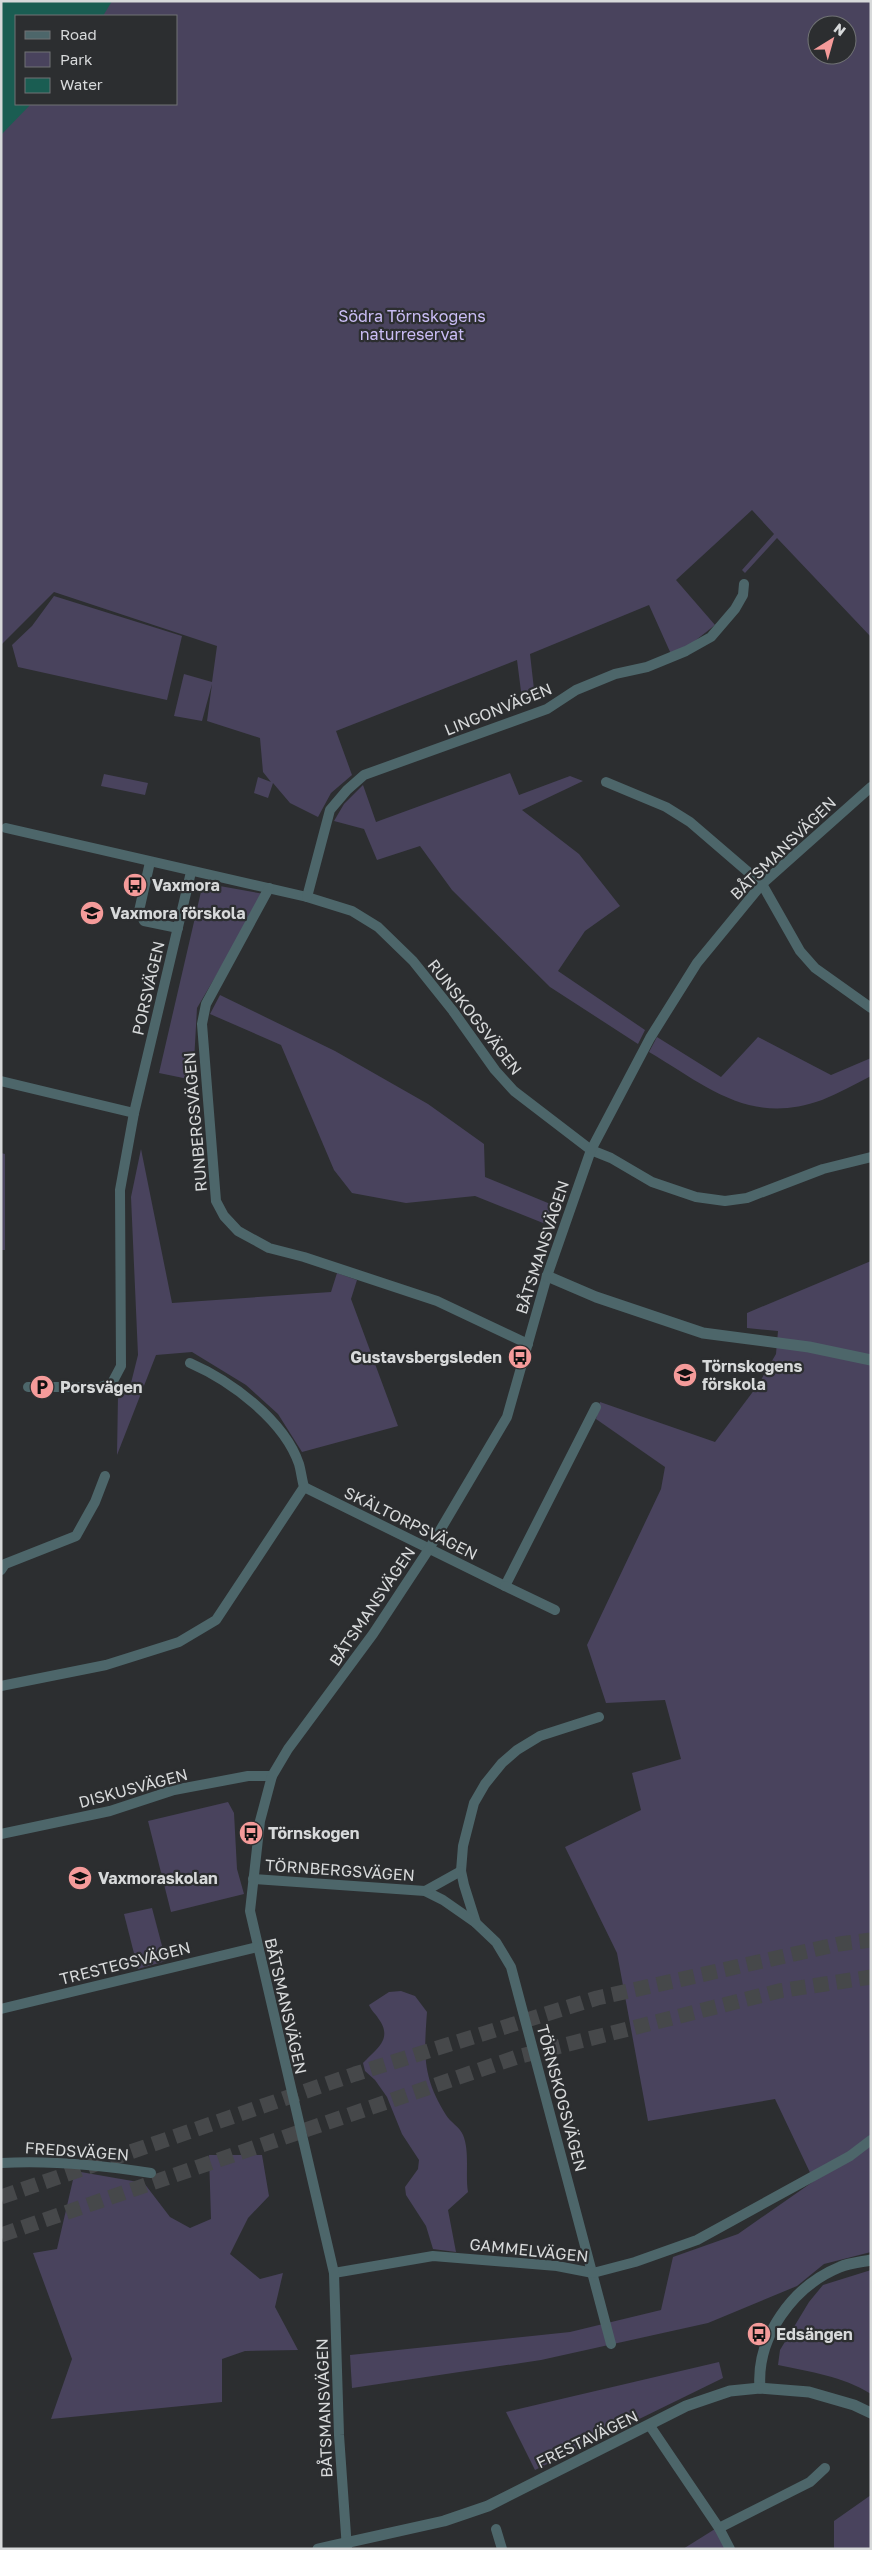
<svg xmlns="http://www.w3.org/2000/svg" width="872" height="2550" font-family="'Golos Text',sans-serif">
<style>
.green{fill:#49435d;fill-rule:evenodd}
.water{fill:#1a5d52}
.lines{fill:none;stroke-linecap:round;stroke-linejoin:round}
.motorway-tunnel{stroke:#46484a;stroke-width:15;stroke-dasharray:15 8;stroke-linecap:butt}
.minor{stroke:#4d666a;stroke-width:10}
.tertiary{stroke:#4d666a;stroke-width:11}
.labels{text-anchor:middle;stroke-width:4.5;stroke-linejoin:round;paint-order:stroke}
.park-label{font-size:16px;fill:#cabdf5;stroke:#2c2e30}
.street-label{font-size:16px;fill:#d7d9da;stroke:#2c2e30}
.poi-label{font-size:16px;font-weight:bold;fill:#d7d9da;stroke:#2c2e30;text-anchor:start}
</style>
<rect width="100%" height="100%" fill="#2c2e30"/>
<g class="green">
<path d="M47,1H871V637L777,538L745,573L742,570L774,534L752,510L676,580L715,625L691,644L671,654L649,605L530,654L535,698L523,707L517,660L336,731L352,775L331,793L318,817L290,803L273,783L268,798L254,793L258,777L271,782L263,772L260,738L207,721L212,684L202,721L174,716L184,674L212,682L217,646L54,592L1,645V77L16,104H176V16H38ZM817,25H847V55H817Z"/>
<polygon points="54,596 182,636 167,700 18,667 12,645 32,626"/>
<polygon points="510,773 519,795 570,776 583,781 522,810 579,854 620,906 585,931 558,971 645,1030 638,1044 550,987 452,890 420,846 377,860 364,829 334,821 344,804 363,785 376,822"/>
<polygon points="104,774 148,783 145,795 101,786"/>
<polygon points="203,883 264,894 197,1008 193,1080 159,1073"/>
<polygon points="220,995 335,1051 428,1104 484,1144 485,1177 560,1208 553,1227 475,1196 406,1203 352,1193 334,1170 281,1045 210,1014"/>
<path d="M657,1037L721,1077L758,1037L831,1075L871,1058V1076C855,1084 839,1093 822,1100C750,1126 708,1087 649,1052Z"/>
<polygon points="141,1149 172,1303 331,1292 337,1273 357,1280 351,1299 398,1426 302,1452 278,1414 246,1385 192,1352 156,1355 117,1455 118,1395 131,1383 138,1355 131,1197"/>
<polygon points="1,1153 5,1154 5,1250 1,1250"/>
<polygon points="871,1261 871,2252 824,2264 797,2286 708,2323 541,2360 352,2388 350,2355 570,2332 661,2310 673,2257 738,2234 814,2181 775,2099 648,2121 617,1953 565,1847 641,1810 632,1773 681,1759 665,1700 606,1703 587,1645 661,1489 665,1467 596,1419 600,1402 715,1442 758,1385 776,1354 778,1331 747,1328 747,1313"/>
<polygon points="228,1802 234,1813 237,1869 244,1894 171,1912 148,1821"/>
<polygon points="152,1908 166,1961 138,1969 124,1914"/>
<path d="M401,1991L415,1996L427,2012C424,2055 422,2076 446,2115C450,2122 460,2127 463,2135C470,2152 465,2174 468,2192L448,2210L456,2252L433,2249L426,2226L406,2195L405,2187L418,2169L419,2160L402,2134L387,2097L375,2080L365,2071L363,2063C376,2049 394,2039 378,2018C375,2013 372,2012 369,2005L389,1992Z"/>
<polygon points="209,2155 262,2155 269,2196 248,2218 230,2254 260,2279 283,2273 275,2307 298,2350 245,2351 222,2359 222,2402 51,2419 72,2359 33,2253 57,2249 75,2171 144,2183 170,2217 190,2228 211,2219"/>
<path d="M871,2270V2394C842,2376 811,2372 778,2365L780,2350L809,2302L823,2285Z"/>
<polygon points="719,2362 723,2378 535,2470 506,2412"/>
<polygon points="871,2495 871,2549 834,2549 834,2521"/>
<polygon points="715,2529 726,2549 683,2549"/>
</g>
<polygon class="water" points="1,1 112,1 103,16 16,16 16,104 31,104 1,135"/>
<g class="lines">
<g class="motorway-tunnel">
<polyline points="1,2197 355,2074 597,1998 839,1944 871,1940"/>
<polyline points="1,2235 517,2057 779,1991 871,1977"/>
</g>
<g class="minor">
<polyline points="606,782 666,807 690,822 762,884 800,951 815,968 871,1008"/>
<polyline points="6,828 307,897 352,911 378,927 413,961 453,1011 495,1070 514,1091 591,1150 611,1158 652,1182 696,1197 725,1201 747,1198 823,1169 871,1157"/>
<polyline points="150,862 139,911 144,921 178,928"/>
<polyline points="269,888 206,1004 202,1024 216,1201 224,1216 238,1231 269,1248 304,1257 437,1301 528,1344"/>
<polyline points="307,897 330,810 347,790 364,775 547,709 576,690 615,674 647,667 686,651 711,637 735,609 743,595 744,584"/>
<polyline points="1,1081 134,1113"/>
<polyline points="28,1387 101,1387 112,1383 121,1366 120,1190 134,1113 191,872"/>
<polyline points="304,1487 505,1586 596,1407"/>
<polyline points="1,1570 5,1564 76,1536 95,1502 105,1476"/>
<polyline points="505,1586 555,1610"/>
<path d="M1,1686L106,1665L179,1642L216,1620L304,1487C302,1480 301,1471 299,1464C284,1420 231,1381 190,1363"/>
<polyline points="599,1717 540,1736 517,1750 502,1763 485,1784 474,1803 463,1846 461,1871 464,1885 476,1923 496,1942 511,1967 611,2344"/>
<polyline points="1,1834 110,1811 174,1790 248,1776 272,1776"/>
<polyline points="253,1879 425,1891 443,1900 476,1923"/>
<polyline points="425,1891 461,1871"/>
<polyline points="1,2009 257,1947"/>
<path d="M1,2163C52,2160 101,2165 151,2173"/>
<polyline points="334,2273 433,2256 557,2266 593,2273 635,2262 697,2240 850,2156 871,2140"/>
<polyline points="650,2426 719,2528 730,2549"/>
<polyline points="719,2528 810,2482 825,2468"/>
<polyline points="496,2529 502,2549"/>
<polyline points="347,2549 339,2435 334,2273 250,1911 260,1821 272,1776 288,1749 373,1634 429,1549 507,1417 547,1276 591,1150 650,1038 697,963 762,884 871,787"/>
</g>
<g class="tertiary">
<polyline points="547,1276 596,1297 703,1333 809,1347 871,1360"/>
<path d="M760,2388C756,2337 793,2286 840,2267C849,2263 861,2262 871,2260"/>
<polyline points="318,2549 444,2521 488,2506 686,2406 730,2391 760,2388 809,2392 854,2405 871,2413"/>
</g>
</g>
<defs>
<g id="bus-disc" transform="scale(1.25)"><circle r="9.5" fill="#f59b9a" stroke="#2c2e30"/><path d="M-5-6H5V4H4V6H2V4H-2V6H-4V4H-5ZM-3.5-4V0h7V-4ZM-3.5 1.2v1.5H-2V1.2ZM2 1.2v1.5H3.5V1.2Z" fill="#111"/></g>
<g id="school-disc" transform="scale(1.25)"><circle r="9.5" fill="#f59b9a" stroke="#2c2e30"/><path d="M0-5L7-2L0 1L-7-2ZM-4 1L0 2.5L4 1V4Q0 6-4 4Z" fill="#111"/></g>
<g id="parking-disc" transform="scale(1.25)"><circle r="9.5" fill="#f59b9a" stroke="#2c2e30"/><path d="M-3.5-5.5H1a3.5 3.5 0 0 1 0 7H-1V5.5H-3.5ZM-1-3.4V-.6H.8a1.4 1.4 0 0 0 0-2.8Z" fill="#111"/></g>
</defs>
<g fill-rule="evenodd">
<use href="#bus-disc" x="135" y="885"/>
<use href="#school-disc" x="92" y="913"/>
<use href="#bus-disc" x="520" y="1357"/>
<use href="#school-disc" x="685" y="1375"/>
<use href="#parking-disc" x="42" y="1387"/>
<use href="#bus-disc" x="251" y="1833"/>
<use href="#school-disc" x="80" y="1878"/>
<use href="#bus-disc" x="759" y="2334"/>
</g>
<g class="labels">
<g class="park-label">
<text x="412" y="322">Södra Törnskogens<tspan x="412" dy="18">naturreservat</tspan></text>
</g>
<g class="street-label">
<text transform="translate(498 709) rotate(-22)" y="6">LINGONVÄGEN</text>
<text transform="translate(783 848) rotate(-44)" y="6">BÅTSMANSVÄGEN</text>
<text transform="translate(148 988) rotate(-77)" y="6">PORSVÄGEN</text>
<text transform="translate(475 1017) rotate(52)" y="6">RUNSKOGSVÄGEN</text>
<text transform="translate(195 1122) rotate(-95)" y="6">RUNBERGSVÄGEN</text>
<text transform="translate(542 1247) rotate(-72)" y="6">BÅTSMANSVÄGEN</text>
<text transform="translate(411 1523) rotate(26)" y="6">SKÄLTORPSVÄGEN</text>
<text transform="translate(372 1606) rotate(-56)" y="6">BÅTSMANSVÄGEN</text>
<text transform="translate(133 1788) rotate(-15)" y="6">DISKUSVÄGEN</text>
<text transform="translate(340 1870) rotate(4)" y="6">TÖRNBERGSVÄGEN</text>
<text transform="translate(125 1963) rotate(-14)" y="6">TRESTEGSVÄGEN</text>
<text transform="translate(286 2006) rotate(77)" y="6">BÅTSMANSVÄGEN</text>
<text transform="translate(562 2098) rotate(75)" y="6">TÖRNSKOGSVÄGEN</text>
<text transform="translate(77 2151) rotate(4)" y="6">FREDSVÄGEN</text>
<text transform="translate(529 2250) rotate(6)" y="6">GAMMELVÄGEN</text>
<text transform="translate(324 2408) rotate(-92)" y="6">BÅTSMANSVÄGEN</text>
<text transform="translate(587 2439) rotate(-26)" y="6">FRESTAVÄGEN</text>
</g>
<g class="poi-label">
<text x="152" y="891">Vaxmora</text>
<text x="110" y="919">Vaxmora förskola</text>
<text x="502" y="1363" text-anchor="end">Gustavsbergsleden</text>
<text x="702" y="1372">Törnskogens<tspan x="702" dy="18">förskola</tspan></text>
<text x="60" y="1393">Porsvägen</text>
<text x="268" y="1839">Törnskogen</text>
<text x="98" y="1884">Vaxmoraskolan</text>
<text x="776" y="2340">Edsängen</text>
</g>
</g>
<rect width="872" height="2550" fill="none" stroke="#d7d9da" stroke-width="5"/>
<rect x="15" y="15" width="162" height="90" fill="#2c2e30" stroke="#707274"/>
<rect x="25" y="31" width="25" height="8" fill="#4d666a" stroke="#707274"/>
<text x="60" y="40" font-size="15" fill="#d7d9da">Road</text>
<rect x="25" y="52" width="25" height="15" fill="#49435d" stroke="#707274"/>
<text x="60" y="65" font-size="15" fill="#d7d9da">Park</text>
<rect x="25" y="78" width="25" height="15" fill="#1a5d52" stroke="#707274"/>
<text x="60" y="90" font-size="15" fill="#d7d9da">Water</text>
<g transform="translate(832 40) rotate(37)"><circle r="24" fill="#2c2e30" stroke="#707274"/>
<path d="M0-4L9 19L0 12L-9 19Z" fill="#f59b9a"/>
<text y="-8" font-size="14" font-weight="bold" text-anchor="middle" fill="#d7d9da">N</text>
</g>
</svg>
